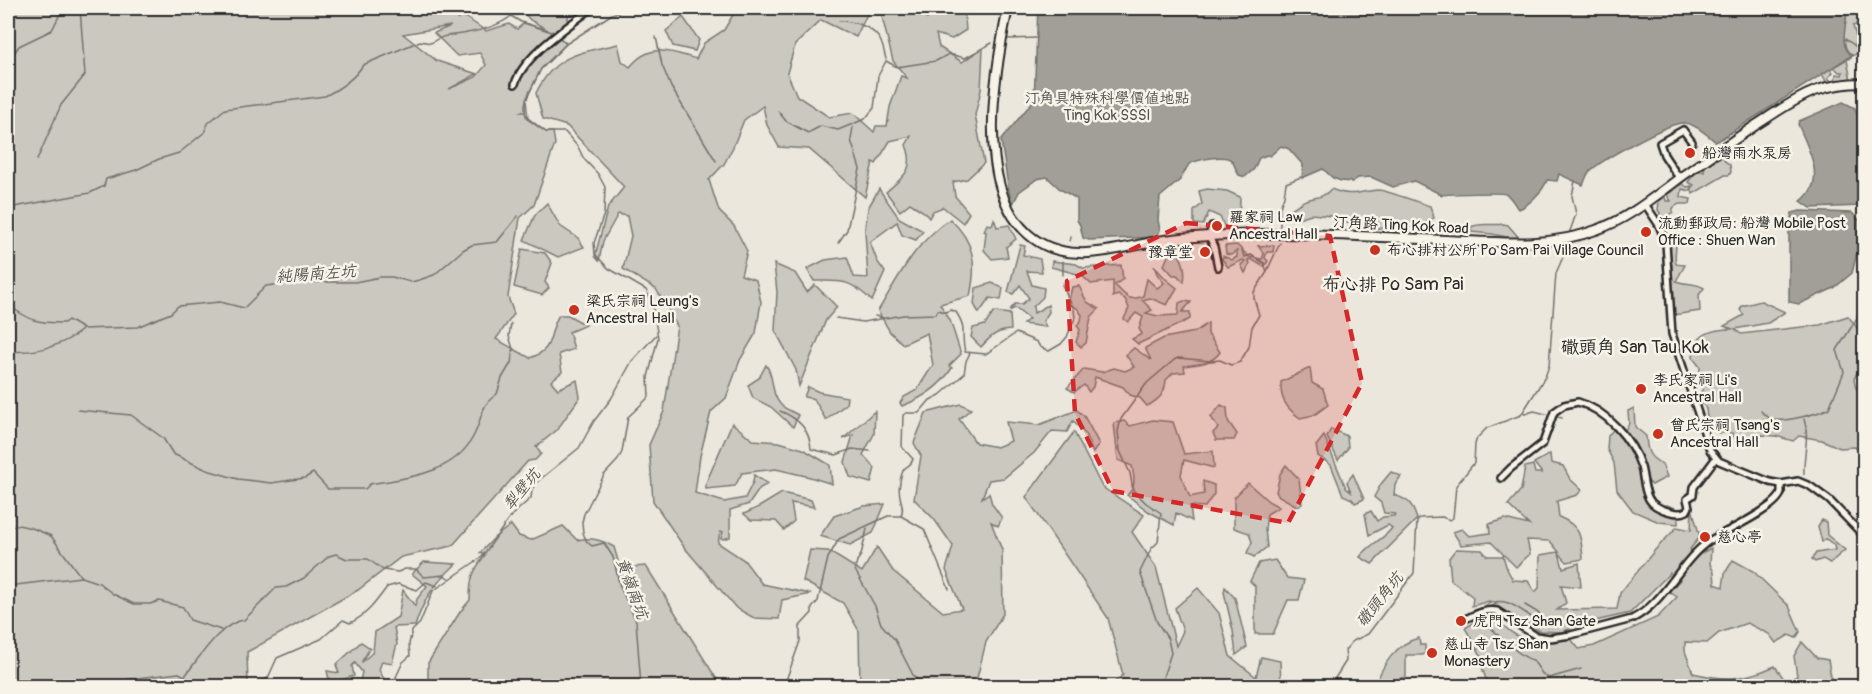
<svg xmlns="http://www.w3.org/2000/svg" width="1872" height="694" font-family="Pangolin,'LXGW WenKai TC',sans-serif">
<style>
.green{fill:#cbc8bf;stroke:#7b7a75;stroke-width:1.5;fill-rule:evenodd}
.water{fill:#a29f98;stroke:#72716c;stroke-width:1.5}
.lines{fill:none;stroke-linecap:round;stroke-linejoin:round}
.stream{stroke:#72716c;stroke-width:1.5}
.street-casing{stroke:#2b2b2b;stroke-width:10}
.secondary-casing{stroke:#2b2b2b;stroke-width:12}
.street{stroke:#f7f3e8;stroke-width:5}
.secondary{stroke:#f7f3e8;stroke-width:8}
.marked{fill:#d62828;fill-opacity:0.2;stroke:#d62828;stroke-width:4.5;stroke-dasharray:12 8;stroke-linejoin:round}
.poi-dot{fill:#c8321e;stroke:#f7f3e8;stroke-width:2}
.labels{text-anchor:middle;stroke-width:5;stroke-linejoin:round;paint-order:stroke}
.park-label{font-size:15px;fill:#535250;stroke:#f7f3e8}
.poi-label{font-size:15px;fill:#2b2b2b;stroke:#f7f3e8;text-anchor:start}
.street-label{font-size:15px;fill:#2b2b2b;stroke:#f7f3e8}
.water-label{font-size:16px;font-style:italic;fill:#555451;stroke:#f7f3e8}
.quarter-label{font-size:18px;fill:#2b2b2b;stroke:#f7f3e8}
</style>
<rect width="100%" height="100%" fill="#ebe7dd"/>
<filter id="ink" filterUnits="userSpaceOnUse"><feTurbulence type="fractalNoise" baseFrequency=".0167" numOctaves="2"/><feDisplacementMap in="SourceGraphic" scale="12" xChannelSelector="R" yChannelSelector="G"/><feConvolveMatrix kernelMatrix="1 2 1 2 8 2 1 2 1" color-interpolation-filters="sRGB"/></filter>
<g filter="url(#ink)">
<g class="green">
<path d="M8,8H312L317,10L318,8H463L458,20L462,15L486,31L509,24L517,29L524,23L548,30L530,20L520,8H570L566,28L553,31L566,44L541,69L526,100L528,118L546,132H553L555,144L534,205L520,218L508,297L514,314L496,339L530,358C556,349 547,334 559,315H568L586,325L569,332L574,349L559,354L562,372L551,381L558,389L577,380L580,397L557,430L536,447L541,454L535,460L528,461L452,546L401,557L358,590L247,652L248,686H8ZM451,26L434,33L457,56L480,53L486,65L476,77L449,89L477,74L437,61L403,34Z"/>
<path d="M737,8H870L856,37L821,20L795,45L787,73L797,96L829,117L853,113L874,132L876,126H887L890,107L901,76L907,78L893,61L880,9L882,8H918L927,19L934,8H964L966,30L952,39L936,34L939,47L962,62L983,48L981,90L975,115L984,163L967,179L953,182L955,196L969,213L963,223L943,207L933,211L929,218L924,212L910,203L900,211L886,192C903,177 916,170 906,145L911,136L890,141L876,164L873,162L865,197L809,149L779,147L767,125L763,106L744,120L733,147L724,164L709,180L719,211L734,226L747,251L741,275L756,280L761,302L756,333L740,360L726,398L711,412L700,456L695,493L724,502L745,498L753,482L754,475L768,484L760,488L749,504L730,510V537L723,539L721,538L723,532H720L718,543L744,560L762,584L811,594L782,600L779,619L754,618L736,608L684,547L653,501L649,445L664,411L677,326L656,289L623,269L631,236L627,216L618,214L603,241L599,261L595,256L608,207L624,187L567,126L543,119L536,93C555,54 579,53 618,44L622,61L630,67C650,42 670,51 696,59L704,43L724,30Z"/>
<path d="M1841,8H1864V31L1860,23L1853,26L1860,51L1847,60L1852,85C1841,94 1828,90 1815,87L1826,81L1822,74L1829,68L1833,72L1828,78L1831,81H1835L1836,74L1842,75L1843,72H1839L1834,67L1847,59L1842,23Z"/>
<polygon points="683,17 699,40 695,51 673,46 666,31"/>
<polygon points="1723,156 1725,161 1730,165 1731,172 1729,175 1725,175 1693,194 1691,188 1694,185 1688,182 1698,170 1704,172 1705,165"/>
<polygon points="1683,184 1687,187 1691,186 1690,191 1682,189 1681,197 1691,199 1690,204 1679,204 1673,208 1673,212 1664,218 1667,224 1664,225 1659,219 1660,213 1658,210 1659,201 1665,197 1666,201 1671,201 1667,195"/>
<path d="M879,189L899,218L923,231L916,240L902,235L897,222L870,242L877,261L885,272L872,301C849,279 844,281 814,281L807,269L825,260L847,257L854,277L868,278L865,231L868,208Z"/>
<path d="M1207,189L1227,191L1240,197C1240,209 1239,224 1226,230L1220,217L1209,212L1203,225L1194,224V211L1202,204L1199,191Z"/>
<path d="M1331,189C1352,198 1359,191 1379,190C1385,190 1420,203 1430,206L1434,218L1421,225L1395,232L1387,227L1375,229L1354,221L1336,225L1331,216L1311,214L1292,220L1291,209C1296,206 1303,200 1309,199C1318,197 1324,197 1331,189Z"/>
<polygon points="547,203 560,226 578,238 584,247 558,257 524,240 535,215"/>
<path d="M950,219C975,242 977,264 970,296L940,304L950,320L961,354L949,366L952,368C940,387 923,398 902,406L900,403L904,397L917,390L933,365L927,333L903,344L890,332L878,311C901,273 913,245 950,219Z"/>
<polygon points="994,219 997,227 1009,225 1016,239 1006,247 1008,257 992,259 984,250 986,232 984,231 987,224 992,225"/>
<path d="M1503,224L1508,225L1521,240L1492,234L1471,232V227C1480,222 1492,226 1503,224Z"/>
<path d="M1674,234C1679,247 1673,252 1676,264L1685,265L1676,281C1686,285 1694,282 1704,288L1699,295L1700,311L1673,315L1672,297L1674,294L1671,282L1672,266L1663,242L1668,235Z"/>
<polygon points="1020,245 1025,246 1023,255 1040,259 1042,272 1027,271 1032,285 1044,288 1043,297 1033,307 1034,313 1048,305 1049,312 1043,321 1046,327 1023,324 1029,319 1015,308 1009,311 1015,304 1022,304 1029,298 1020,285 1013,294 1008,292"/>
<polygon points="1237,245 1249,257 1262,259 1264,254 1258,246 1274,245 1273,252 1267,252 1265,258 1268,261 1264,267 1251,259 1248,260 1250,263 1245,273 1241,265 1245,261 1243,260 1228,267 1222,259 1223,256 1232,260 1237,257 1237,251 1231,255 1226,254 1225,246"/>
<polygon points="522,249 545,253 552,263 545,282 549,288 542,295 514,287"/>
<path d="M1176,251C1184,260 1186,270 1184,282L1177,275H1173L1164,265L1168,256Z"/>
<path d="M1052,261L1076,264L1083,268L1121,265L1123,279L1115,285C1126,296 1128,302 1143,296L1147,279L1157,288L1164,283L1157,274L1154,266L1166,279L1177,288L1167,305L1150,298L1142,300L1152,310L1146,313L1158,316L1178,315L1179,303L1184,301L1191,302L1182,312H1190V319L1138,344L1132,339L1142,334L1139,329L1143,317L1136,313L1128,322L1124,319L1129,308L1125,299L1118,295L1113,297V281L1091,284L1081,275L1051,267Z"/>
<polygon points="774,264 795,273 807,292 815,285 837,307 826,320 799,386 796,370 775,330 777,292"/>
<polygon points="992,283 1003,288 1001,300 990,298 979,313 974,304 976,288"/>
<polygon points="1079,286 1087,302 1099,309 1091,317 1086,343 1081,347 1076,342 1080,330 1077,325 1081,321 1082,315 1077,308 1068,304 1072,287"/>
<path d="M1761,301L1785,312L1768,323L1735,329L1741,334L1820,325L1848,316C1851,320 1855,324 1857,328C1863,342 1862,366 1854,379L1856,388L1864,394L1863,451L1855,447L1840,448L1822,440L1799,436L1793,441L1776,436L1762,435L1752,445L1742,439H1735L1732,433H1718C1713,428 1713,422 1707,417L1706,409L1699,397L1704,385L1699,377L1700,367L1693,358C1694,333 1712,329 1733,329L1724,326L1744,315L1740,310L1742,306Z"/>
<path d="M994,312L1010,314L1011,330C996,331 991,336 981,347L971,337L973,328L985,325Z"/>
<path d="M1208,323V334L1220,352C1212,364 1198,364 1184,366L1185,372L1173,373L1166,380C1165,394 1159,400 1147,406L1140,398L1130,395L1123,387L1095,377L1093,387L1089,392L1084,385L1074,392L1067,388L1084,369L1102,372L1114,368L1125,371L1134,367L1126,355L1134,348L1151,360L1145,348L1164,338L1195,332Z"/>
<path d="M766,365C775,377 770,394 781,405C785,409 793,412 798,415L793,427L771,407L753,398L748,385L759,378Z"/>
<path d="M1310,368L1312,383L1323,389L1328,405L1314,415L1300,418C1286,408 1280,399 1281,382Z"/>
<polygon points="808,387 819,392 847,397 846,404 826,420 814,399 804,397"/>
<polygon points="961,404 971,409 959,419 976,443 997,447 1011,441 1006,422 1039,425 1077,410 1084,416 1099,444 1093,453 1085,434 1073,421 1067,432 1052,431 1034,453 1004,478 989,480 982,498 989,493 992,504 1002,518 998,526 991,522 1002,550 1003,614 986,642 975,686 860,686 859,631 843,603 803,581 810,550 828,551 862,572 877,547 893,571 943,612 962,609 946,570 953,546 934,519 914,499 921,456 914,443 926,413"/>
<polygon points="1221,405 1227,408 1228,421 1237,434 1234,440 1216,440 1213,433 1218,428 1211,417"/>
<path d="M1634,408L1635,427L1646,436C1647,451 1648,457 1662,464L1667,477L1652,485L1648,481L1639,480L1653,508L1667,505L1678,509V524L1659,522L1633,511L1617,490L1614,463L1607,449L1608,436L1615,427L1625,430L1629,423L1628,411Z"/>
<polygon points="875,411 874,434 863,455 875,468 871,483 850,477 845,462 853,435 843,439"/>
<path d="M1153,420L1173,422L1184,454L1213,451L1214,468L1184,460L1181,475L1190,497L1204,494L1203,481L1214,485V494L1205,507L1190,506L1192,521L1176,513L1174,525L1148,511L1127,495C1137,487 1134,477 1132,466L1118,460L1114,423L1124,421L1130,426Z"/>
<polygon points="732,423 753,440 779,442 803,449 830,465 832,484 810,477 776,469 742,473 735,486 706,489 706,483"/>
<polygon points="1331,429 1347,436 1348,448 1338,460 1327,437"/>
<polygon points="1074,432 1102,487 1144,515 1132,532 1156,567 1176,646 1183,631 1175,608 1198,588 1219,613 1230,656 1256,677 1261,657 1280,661 1281,686 1110,686 1123,675 1108,618 1026,497"/>
<polygon points="1324,436 1346,488 1351,492 1347,482 1353,474 1364,499 1355,503 1352,499 1343,495 1331,465 1318,456 1316,446"/>
<path d="M1550,454L1551,463L1563,466L1570,479L1582,490L1577,495L1557,501L1559,517C1582,527 1581,537 1583,559L1567,562L1559,553L1563,568L1579,563L1581,587L1561,585L1566,603L1557,610L1617,609L1620,593L1655,550L1677,527L1691,530L1692,508L1700,537L1690,549L1696,556L1711,548L1710,564L1714,572L1715,584L1723,587L1725,573L1733,560L1753,571L1789,606L1800,632L1796,638L1789,635L1776,643L1769,634L1747,623L1719,633L1707,643L1685,642V651L1693,673C1726,681 1744,680 1775,666L1786,682L1797,676L1794,656L1802,642L1817,658L1828,660L1832,682L1825,686H1488L1482,667L1481,655L1465,628L1487,615C1503,621 1502,627 1514,634C1530,644 1553,640 1571,639L1579,649L1594,646L1658,617L1677,597L1669,591L1680,580L1670,573L1630,613L1591,622L1561,632L1540,631L1522,621L1493,609L1477,611L1497,604L1489,601L1472,606L1473,597L1451,580L1449,558L1456,549L1482,550L1487,556H1503L1507,569L1513,580L1528,581L1535,592L1539,588L1540,555L1559,552L1550,541L1527,540L1530,554L1516,567L1491,542L1461,545L1453,532L1462,529L1469,536L1490,533L1489,524L1505,519L1529,525L1508,505L1521,490L1525,467L1533,465L1535,473H1542L1534,463Z"/>
<polygon points="1286,465 1299,479 1302,504 1297,506 1279,496 1276,492 1280,474"/>
<path d="M1391,472L1401,476L1395,485L1394,495C1410,500 1412,504 1417,519L1372,564L1360,557C1370,544 1383,540 1392,528L1388,525L1369,535L1365,514L1371,511L1377,521L1383,517L1394,516L1395,514L1384,513L1381,503L1374,497L1381,484Z"/>
<polygon points="1248,483 1268,501 1279,507 1267,514 1265,529 1267,547 1254,557 1247,553 1252,542 1249,533 1234,528 1234,498"/>
<polygon points="782,493 811,500 814,507 791,503 794,521 784,530 776,521 751,520 744,514 759,507"/>
<polygon points="885,504 873,533 850,545 820,536 834,516 864,506"/>
<polygon points="1822,520 1826,522 1827,535 1845,550 1830,563 1823,559 1815,562 1812,559 1816,553 1835,550 1834,545 1826,539 1822,542 1818,526"/>
<path d="M511,525L519,536L531,540L563,526L577,540C592,537 601,540 614,547L620,568L646,566L721,686H428V663L460,612L470,600C470,579 472,572 485,555L480,553L495,537Z"/>
<polygon points="1275,560 1287,578 1304,580 1299,600 1288,600 1273,634 1255,634 1255,586 1250,581 1259,563"/>
<path d="M424,562L456,564C433,586 425,596 415,626L394,627L397,644L392,663L382,661L379,670L388,686H365L360,681L362,672L355,663L352,666L354,676L330,683L327,671L339,673L336,665L361,642L370,648L361,663L373,652L375,632L398,617L403,590L415,606L417,599L427,586L412,574Z"/>
<polygon points="1225,587 1235,598 1247,647 1236,655 1233,631 1224,592"/>
<path d="M1419,638L1420,645H1425V653L1423,655H1406V677L1397,679V686H1375C1382,666 1396,643 1419,638Z"/>
</g>
<g class="water">
<path d="M1038,8H1847C1848,23 1837,46 1852,55L1716,142C1707,135 1696,124 1684,123C1670,121 1600,161 1589,172C1586,176 1585,181 1583,185L1559,174L1557,181L1547,180C1544,190 1527,207 1518,209C1514,204 1511,196 1505,194C1502,192 1447,194 1442,195L1414,181L1393,187L1371,177L1358,178L1352,182L1341,181L1333,178L1323,169L1302,178L1303,165L1289,149L1281,146L1270,156L1267,155L1259,158L1254,169L1245,177L1239,175C1236,171 1235,165 1232,161C1226,153 1197,160 1189,164L1180,180L1160,197L1158,220L1160,230L1158,235L1155,237L1089,240L1083,238L1080,225L1077,220V199L1060,189L1047,177L1037,179L1019,192L1013,204L1009,192L1001,140L1034,100Z"/>
<path d="M1843,102L1855,108L1863,133V168L1860,206L1811,208L1801,201C1828,181 1808,149 1798,124L1799,121Z"/>
<polygon points="1800,211 1852,213 1864,225 1852,273 1834,288 1799,304 1789,302 1789,226 1792,213"/>
</g>
<g class="lines">
<g class="stream">
<polyline points="630,8 612,14 566,44 541,69 529,93 525,104 525,112 527,119 546,132 565,132 578,147 584,159 598,174 605,187 604,214 594,243 595,254 608,268 646,290 652,301 658,338 648,377 649,397 628,417 622,452 618,460 604,475 584,514 582,522 583,533 587,542 592,546 604,543 613,557 620,587 636,621 641,686"/>
<path d="M839,21C852,21 869,25 878,37C883,42 884,53 886,59"/>
<polyline points="558,36 566,43"/>
<polyline points="656,37 662,65 671,87 716,161"/>
<polyline points="1006,39 1037,38"/>
<path d="M1845,39C1856,46 1864,50 1862,64"/>
<polyline points="8,62 19,46 52,30 63,8"/>
<polyline points="1861,93 1864,99"/>
<polyline points="778,111 786,121 808,133 821,126 838,130 865,119 874,108 878,76 886,61 897,67 936,61 949,54 965,58 992,43"/>
<polyline points="519,112 524,112"/>
<polyline points="37,160 61,105 85,75 80,8"/>
<path d="M8,206L14,207L90,193L104,186L106,179L136,170L159,159L179,153L206,131L207,124L225,109L325,96C339,89 354,79 363,65L420,41L431,43C443,34 453,36 467,33C480,31 501,25 511,16L521,22L555,33"/>
<polyline points="1280,230 1280,207 1284,196 1286,183 1301,177"/>
<polyline points="1569,234 1576,214 1572,196 1575,181"/>
<polyline points="1070,241 1071,237"/>
<polyline points="838,243 847,230 860,169 851,140 853,127"/>
<polyline points="1267,271 1280,243"/>
<polyline points="1063,275 1063,261"/>
<path d="M8,305C31,321 35,323 64,323L68,320L83,329L137,327L171,313L178,306L220,302L244,308L266,286L300,282H355L380,277H392L411,282L419,280L434,275L463,250L472,245L497,242L518,216"/>
<polyline points="1858,312 1864,327"/>
<polyline points="875,316 883,318"/>
<path d="M836,318L863,322L903,315L936,314L938,310L945,312L951,310L956,312C968,330 960,334 965,352L986,354L1016,333L1037,342L1040,347L1049,351L1061,344L1067,337L1075,318L1074,309L1062,285L1063,283"/>
<path d="M8,351C34,353 61,347 82,330"/>
<path d="M77,410L131,415L163,438L173,454L207,470L238,479L271,483L305,478L313,473L328,489H365L370,484C406,478 454,474 473,437C483,419 479,406 497,394L502,378L511,363L513,349L509,336L511,324"/>
<path d="M780,411C798,418 810,429 811,449L836,455L852,449L870,451"/>
<path d="M1761,411C1765,415 1768,418 1773,420C1785,422 1818,414 1829,408L1844,372L1837,350L1857,318L1864,270"/>
<polyline points="1522,413 1525,414 1534,411 1562,418"/>
<path d="M1804,419C1810,437 1803,455 1804,474"/>
<polyline points="901,516 924,529 949,589"/>
<polyline points="8,527 18,525 32,528 51,536 81,577 99,583 113,594 134,604 150,604 159,601 183,607 190,620 221,630"/>
<polyline points="867,529 861,555 857,561 855,570 875,606 881,624 895,640 913,675 922,686"/>
<polyline points="8,586 81,577"/>
<polyline points="1525,605 1540,614"/>
<path d="M1484,606C1504,594 1518,608 1534,619"/>
<path d="M1486,622C1494,632 1521,658 1533,660L1543,675L1549,678L1581,669"/>
<path d="M117,686L129,679L179,673L185,676C199,658 221,622 244,620L276,588L286,587L304,578L329,556L336,554L347,559H368L383,570L398,572L405,569H416L424,577L444,575L450,579"/>
<path d="M252,686L268,678L277,658L321,639L343,620L350,623C367,615 376,602 387,587L398,584L417,590L426,582L437,586"/>
<polyline points="405,686 400,684 396,677 403,662 410,656 409,644 412,631 420,623 433,591 482,557 511,516 531,498 532,489 538,481 579,448 594,421 611,399 632,361 656,335"/>
<path d="M784,686L800,641V626L812,613V608L818,601L828,558L839,539L888,516H901C906,504 896,497 900,483C900,479 902,472 904,469C908,465 911,466 913,459L902,447L903,415L906,413H919L930,400L940,395L964,374L966,361L970,353"/>
<polyline points="1160,686 1171,653 1168,639 1157,622 1140,572 1151,549 1158,542 1161,513 1146,503 1133,490 1130,473 1120,451 1118,431 1121,419 1147,383 1174,360 1178,358 1211,361 1220,360 1231,365 1240,362 1249,347 1252,327 1259,315 1254,298 1254,292 1267,272 1264,263 1251,255 1244,257 1242,251"/>
<polyline points="1330,686 1346,661 1345,650 1353,641 1368,634 1414,573 1417,521 1420,518 1442,517 1450,520 1453,518 1456,486 1474,463 1475,444 1477,438 1487,428 1521,415 1545,377 1549,366 1556,273 1567,248"/>
<polyline points="1822,686 1832,679"/>
</g>
<g class="street-casing">
<g id="street">
<path d="M515,84C523,56 569,26 592,8"/>
<polyline points="1679,178 1664,155 1660,143 1683,130 1692,142"/>
<polyline points="1645,204 1659,225 1666,243 1672,334 1710,450 1719,461 1770,482 1781,484 1798,481 1810,486 1829,500 1864,536"/>
<polyline points="1212,226 1209,236 1214,247 1218,267"/>
<path d="M1501,478L1511,468L1543,443L1554,412L1564,405L1578,402C1606,410 1632,439 1641,467C1644,478 1644,495 1652,503C1660,510 1678,516 1687,511L1689,507L1687,499L1693,495L1694,487L1716,458"/>
<path d="M1463,620C1475,615 1484,609 1497,611L1536,636L1550,638L1571,635L1632,619C1665,603 1679,562 1709,541C1724,532 1777,508 1781,493C1781,493 1781,485 1781,484"/>
</g>
</g>
<g class="secondary-casing">
<path id="secondary" d="M1008,8C995,70 974,186 1028,234C1064,266 1111,250 1153,242C1178,237 1205,236 1231,235C1303,232 1374,237 1446,240C1496,242 1548,248 1596,230C1625,220 1649,201 1673,183C1700,163 1728,144 1756,125C1775,113 1794,99 1815,91C1831,85 1847,83 1864,83"/>
</g>
<use href="#street" class="street"/>
<use href="#secondary" class="secondary"/>
</g>
</g>
<path class="marked" d="M1186,223L1330,236L1362,383L1288,523L1113,491L1075,413L1067,281Z"/>
<g class="poi-dot">
<circle cx="1690" cy="153" r="6"/>
<circle cx="1217" cy="226" r="6"/>
<circle cx="1646" cy="232" r="6"/>
<circle cx="1375" cy="250" r="6"/>
<circle cx="1205" cy="252" r="6"/>
<circle cx="574" cy="310" r="6"/>
<circle cx="1641" cy="389" r="6"/>
<circle cx="1658" cy="434" r="6"/>
<circle cx="1705" cy="537" r="6"/>
<circle cx="1461" cy="621" r="6"/>
<circle cx="1432" cy="653" r="6"/>
</g>
<g class="labels">
<g class="park-label">
<text x="1107" y="103">汀角具特殊科學價值地點<tspan x="1107" dy="17">Ting Kok SSSI</tspan></text>
</g>
<g class="poi-label">
<text x="1702" y="158">船灣雨水泵房</text>
<text x="1229" y="222">羅家祠 Law<tspan x="1229" dy="17">Ancestral Hall</tspan></text>
<text x="1658" y="228">流動郵政局: 船灣 Mobile Post<tspan x="1658" dy="17">Office : Shuen Wan</tspan></text>
<text x="1387" y="255">布心排村公所 Po Sam Pai Village Council</text>
<text x="1193" y="257" text-anchor="end">豫章堂</text>
<text x="586" y="306">梁氏宗祠 Leung's<tspan x="586" dy="17">Ancestral Hall</tspan></text>
<text x="1653" y="385">李氏家祠 Li's<tspan x="1653" dy="17">Ancestral Hall</tspan></text>
<text x="1670" y="430">曾氏宗祠 Tsang's<tspan x="1670" dy="17">Ancestral Hall</tspan></text>
<text x="1717" y="542">慈心亭</text>
<text x="1473" y="626">虎門 Tsz Shan Gate</text>
<text x="1444" y="649">慈山寺 Tsz Shan<tspan x="1444" dy="17">Monastery</tspan></text>
</g>
<g class="street-label">
<text transform="translate(1401 225) rotate(3)" y="5">汀角路 Ting Kok Road</text>
</g>
<g class="water-label">
<text transform="translate(316 273) rotate(-4)" y="6">純陽南左坑</text>
<text transform="translate(521 489) rotate(-50)" y="6">犁壁坑</text>
<text transform="translate(633 588) rotate(70)" y="6">黃嶺南坑</text>
<text transform="translate(1379 599) rotate(-51)" y="6">䃟頭角坑</text>
</g>
<g class="quarter-label">
<text x="1393" y="290">布心排 Po Sam Pai</text>
<text x="1635" y="353">䃟頭角 San Tau Kok</text>
</g>
</g>
<rect width="1872" height="694" fill="none" stroke="#f7f3e8" stroke-width="30"/>
<rect x="15" y="15" width="1842" height="664" fill="none" stroke="#2b2b2b" stroke-width="2" filter="url(#ink)"/>
</svg>
